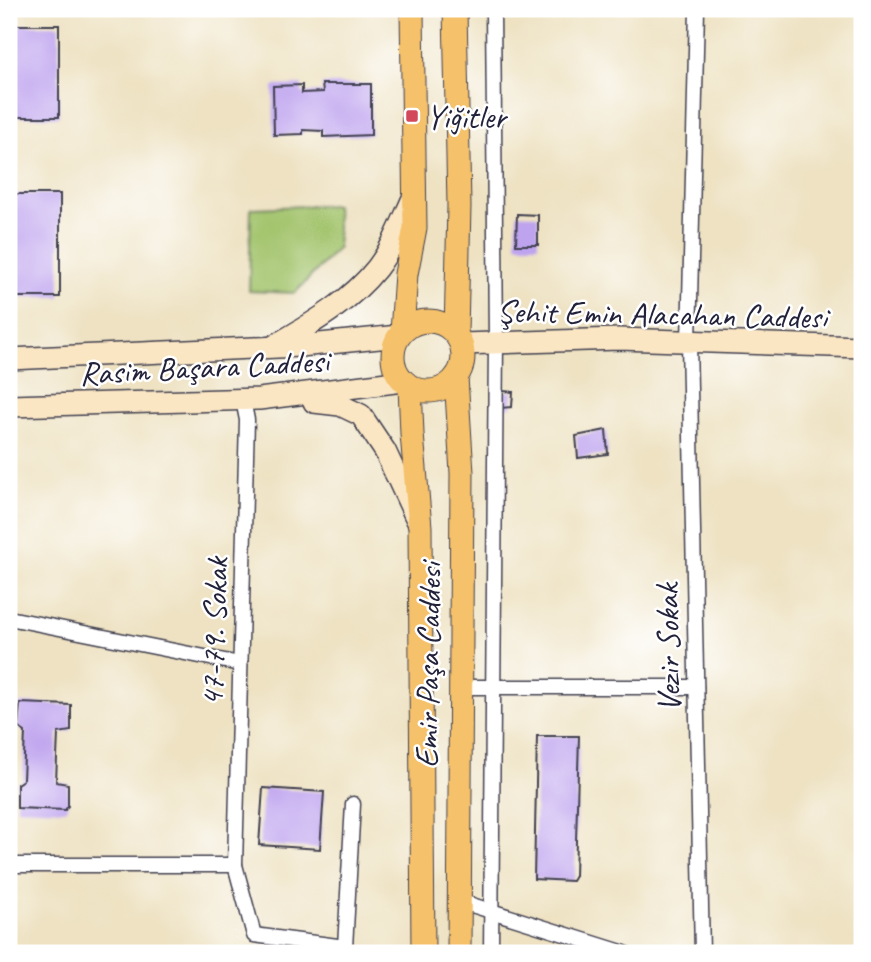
<svg xmlns="http://www.w3.org/2000/svg" width="871" height="962" font-family="Caveat,sans-serif">
<style>
.green{fill:#a4c56e;stroke:#637454;stroke-width:2}
.building{fill:#bea3ee}
.lines{fill:none;stroke-linecap:round;stroke-linejoin:round}
.street-casing{stroke:#413f4f;stroke-width:17}
.secondary-casing{stroke:#413f4f;stroke-width:24}
.primary-casing{stroke:#413f4f;stroke-width:25}
.street{stroke:#fff;stroke-width:14}
.secondary{stroke:#fbe6c4;stroke-width:21}
.primary{stroke:#f5c16b;stroke-width:23}
.poi-dot{fill:#d1495b;stroke:#fff;stroke-width:2.5}
.labels{text-anchor:middle;stroke-width:5;stroke-linejoin:round;paint-order:stroke}
.poi-label{font-size:33px;fill:#22223b;stroke:#fff;text-anchor:start}
.street-label{font-size:33px;fill:#22223b;stroke:#fff}
</style>
<rect width="100%" height="100%" fill="#fff"/>
<filter id="ink" filterUnits="userSpaceOnUse"><feTurbulence type="fractalNoise" baseFrequency=".0143" numOctaves="2"/><feDisplacementMap in="SourceGraphic" scale="14" xChannelSelector="R" yChannelSelector="G"/><feConvolveMatrix kernelMatrix="1 2 1 2 8 2 1 2 1" color-interpolation-filters="sRGB"/></filter>
<filter id="wash" filterUnits="userSpaceOnUse"><feTurbulence type="fractalNoise" baseFrequency=".00686" numOctaves="4" result="noise"/><feDisplacementMap in="SourceGraphic" scale="28" xChannelSelector="R" yChannelSelector="G"/><feGaussianBlur stdDeviation="1.57" result="paint"/><feColorMatrix in="noise" values="0 0 0 0 0 0 0 0 0 0 0 0 0 0 0 0 0 1.4 0 .05"/><feComposite in="paint" operator="in"/></filter>
<g filter="url(#wash)">
<rect width="100%" height="100%" fill="#eee2c2"/>
<polygon class="green" points="336,205 338,248 295,293 249,291 251,208"/>
<g id="blocks">
<g class="building">
<rect x="9" y="25" width="50" height="92"/>
<polygon points="322,84 371,84 371,135 323,137 323,131 303,130 303,134 274,135 273,86 302,85 302,93 323,92"/>
<rect x="9" y="194" width="51" height="103"/>
<polygon points="517,214 538,215 538,245 516,245"/>
<polygon points="503,391 513,392 512,407 500,408"/>
<polygon points="606,430 608,454 578,458 576,436"/>
<polygon points="20,703 71,705 71,731 58,733 56,782 68,784 68,806 65,810 17,808 17,784 23,780 25,732 18,727"/>
<polygon points="537,736 579,736 575,876 572,881 534,879"/>
<polygon points="263,788 324,792 320,849 259,845"/>
</g>
</g>
</g>
<g filter="url(#ink)">
<use href="#blocks" fill-opacity="0" stroke="#413f4f" stroke-width="2"/>
<g class="lines">
<g class="street-casing">
<g id="street">
<polyline points="697,9 689,342 702,953"/>
<polyline points="243,400 247,420 235,865 254,935 345,947 353,804"/>
<polyline points="9,618 240,664"/>
<polyline points="460,687 696,687"/>
<polyline points="9,865 235,865"/>
<polyline points="459,901 625,953"/>
<polyline points="491,953 496,341 493,9"/>
</g>
</g>
<g class="secondary-casing">
<g id="secondary">
<polyline points="461,344 619,339 862,347"/>
<path d="M274,346C311,324 349,303 377,268C393,247 403,220 414,196"/>
<polyline points="9,359 300,346 399,336"/>
<polyline points="314,402 340,405 361,415 385,451 418,522"/>
<polyline points="9,406 259,399 403,381"/>
</g>
</g>
<g class="primary-casing">
<g id="primary">
<polyline points="455,9 459,206 456,333"/>
<circle cx="428" cy="356" r="35"/>
<polyline points="402,332 406,274 415,228 412,9"/>
<polyline points="456,377 462,473 459,953"/>
<polyline points="410,387 412,434 420,527 423,953"/>
</g>
</g>
<use href="#street" class="street"/>
<use href="#secondary" class="secondary"/>
<use href="#primary" class="primary"/>
</g>
</g>
<rect class="poi-dot" x="405" y="109" width="14" height="14" rx="3.5"/>
<g class="labels">
<g class="poi-label">
<text x="426" y="128">Yiğitler</text>
</g>
<g class="street-label">
<text transform="translate(662 313) rotate(1)" y="12">Şehit Emin Alacahan Caddesi</text>
<text transform="translate(204 366) rotate(-3)" y="12">Rasim Başara Caddesi</text>
<text transform="translate(213 632) rotate(-88)" y="12">47-79. Sokak</text>
<text transform="translate(667 648) rotate(-91)" y="12">Vezir Sokak</text>
<text transform="translate(427 665) rotate(-89)" y="12">Emir Paşa Caddesi</text>
</g>
</g>
<rect width="871" height="962" fill="none" stroke="#fff" stroke-width="35"/>
</svg>
